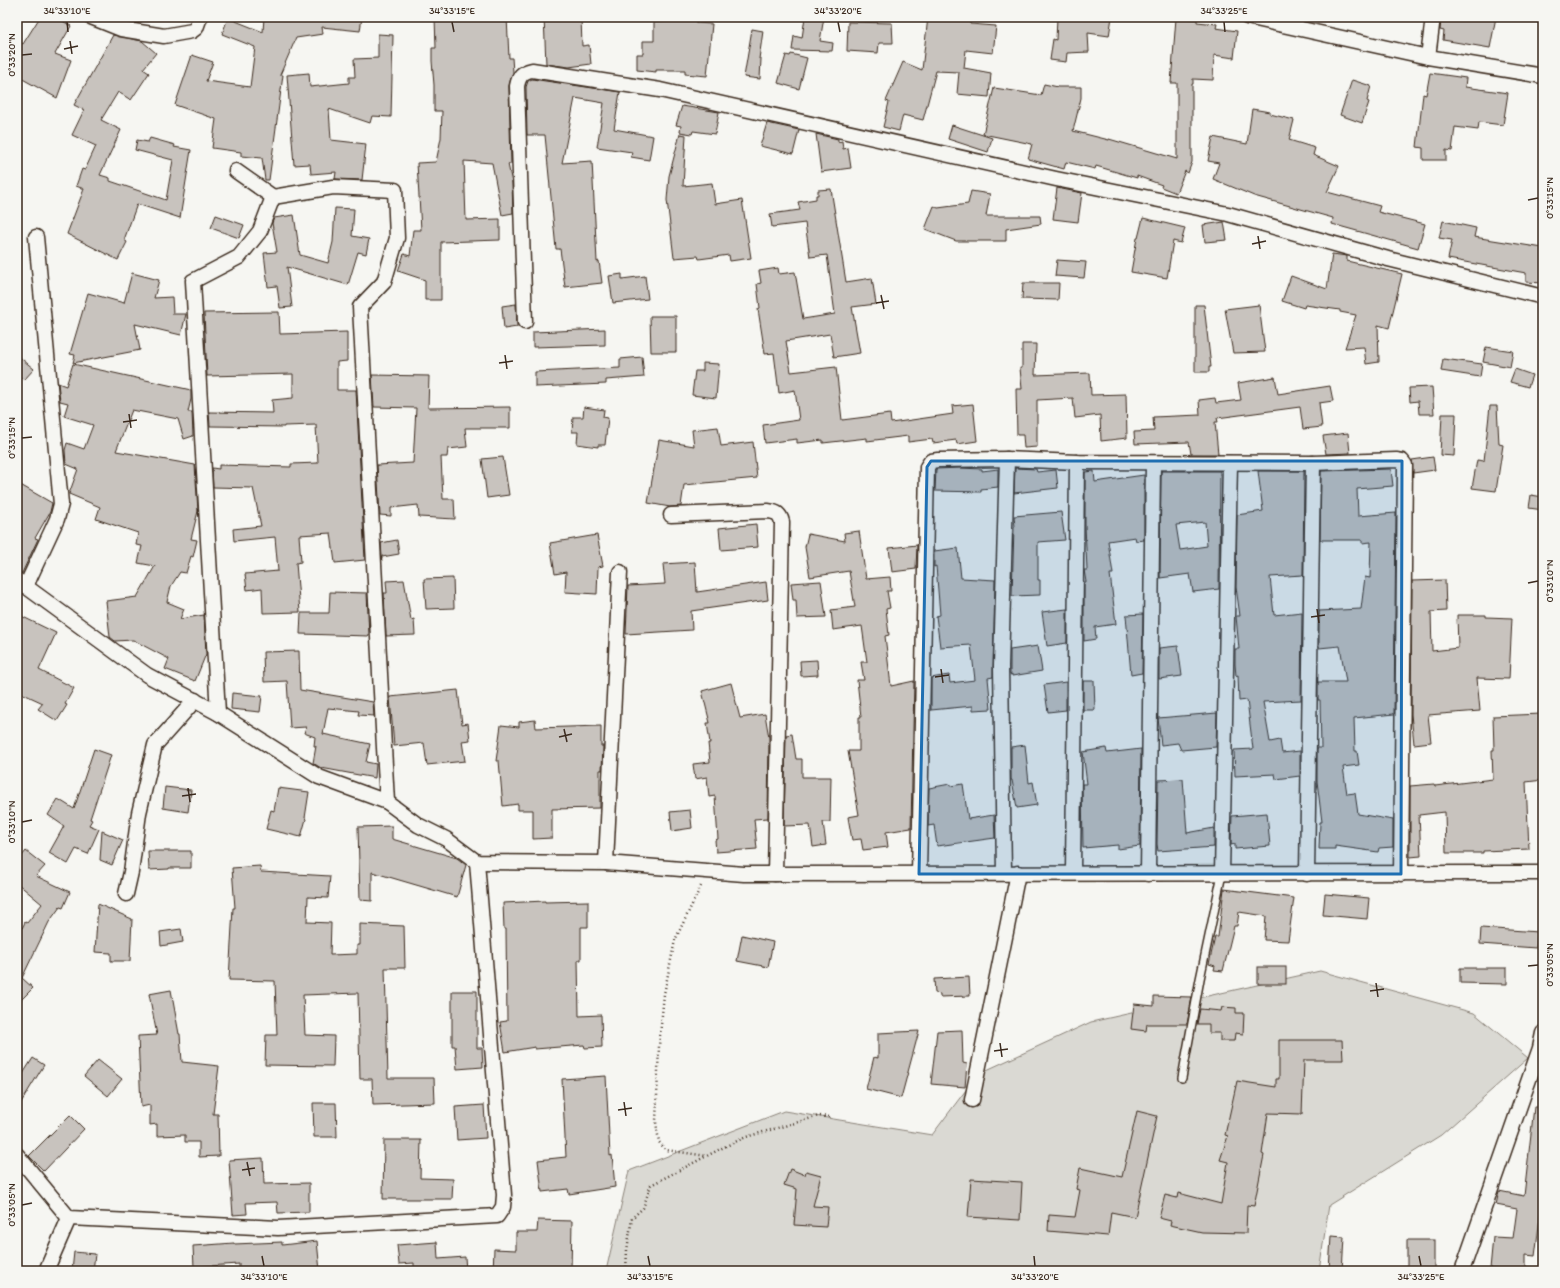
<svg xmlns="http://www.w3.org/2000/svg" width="1560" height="1288" font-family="Itim,sans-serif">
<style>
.green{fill:#dad9d3;stroke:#8a8278}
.building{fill:#c8c3be;stroke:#3b2a1e;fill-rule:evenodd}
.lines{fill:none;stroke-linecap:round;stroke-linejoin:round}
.service-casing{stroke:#3b2a1e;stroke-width:10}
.minor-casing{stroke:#3b2a1e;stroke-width:17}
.path{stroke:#3b2a1e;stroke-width:2.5;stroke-dasharray:1 3;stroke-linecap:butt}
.service{stroke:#f6f6f2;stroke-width:7}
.minor{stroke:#f6f6f2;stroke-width:14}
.marked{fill:#1f6fb2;fill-opacity:0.2;stroke:#1f6fb2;stroke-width:3;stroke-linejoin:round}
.ticks{fill:none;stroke:#3b2a1e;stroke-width:1.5}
.neatline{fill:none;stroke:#3b2a1e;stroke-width:1.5}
.ticks-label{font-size:10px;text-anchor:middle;fill:#3b2a1e}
</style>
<rect width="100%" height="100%" fill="#f6f6f2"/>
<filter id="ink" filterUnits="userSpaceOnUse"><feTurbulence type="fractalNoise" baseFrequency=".025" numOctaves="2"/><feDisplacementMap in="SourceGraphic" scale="8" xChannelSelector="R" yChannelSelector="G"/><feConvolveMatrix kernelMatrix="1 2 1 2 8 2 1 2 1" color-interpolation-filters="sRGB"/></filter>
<g filter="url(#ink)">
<polygon class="green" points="1320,971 1474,1013 1528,1058 1441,1135 1329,1205 1319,1271 606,1271 629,1171 784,1111 932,1135 978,1074 1091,1022"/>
<g class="building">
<polygon points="40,17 56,17 71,26 55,54 71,60 57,98 17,76 17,41 23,44"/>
<polygon points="123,17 142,17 139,23 123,21 121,20"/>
<polygon points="264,17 362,17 360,31 322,27 323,34 296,38 280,75 283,75 269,180 265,180 262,158 241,156 241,152 212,148 216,119 175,105 192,55 213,62 206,81 250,87 255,47 222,34 228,18 263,32"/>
<polygon points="435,17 507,17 509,58 512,58 513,72 509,86 511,164 508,164 512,183 513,213 502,215 492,163 464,161 466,220 500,219 500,240 441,242 441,300 425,300 425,280 398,271 404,254 410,256 413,230 421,230 417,163 436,162 441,138 442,111 434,111 434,85 432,61 432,48 436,48"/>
<polygon points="544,17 581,17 582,46 589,45 591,64 569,67 546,64"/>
<polygon points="681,17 697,17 696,23 712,24 707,76 685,74 685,70 656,70 656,72 637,70 637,54 643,54 643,41 654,41 654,22 680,21"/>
<polygon points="805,17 824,17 820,41 833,43 832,51 792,50 794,36 802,38"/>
<polygon points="928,17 970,18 970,24 996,26 993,53 966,50 964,68 991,73 989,97 957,94 959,72 936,71 923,120 903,115 899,131 883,127 889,102 886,101 903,62 922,70"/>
<polygon points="1057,17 1112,17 1109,36 1088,33 1089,52 1067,53 1066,62 1050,60 1053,39 1056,40"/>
<polygon points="1441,17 1496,17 1490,48 1443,40 1444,31 1440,30"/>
<polygon points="1176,18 1197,19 1197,22 1217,24 1216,28 1237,31 1234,58 1214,55 1213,80 1193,79 1193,84 1192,84 1192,162 1188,173 1185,171 1176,193 1161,187 1162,185 1137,176 1137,178 1096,166 1095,169 1066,162 1064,169 1028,159 1032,144 983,134 994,88 1041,95 1044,84 1058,87 1081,87 1081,98 1073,131 1109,140 1109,139 1177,159 1177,83 1171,83"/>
<polygon points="848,22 892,23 893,43 879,43 878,53 847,51"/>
<polygon points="752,29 763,31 759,59 761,59 760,79 744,77"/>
<polygon points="378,34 393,35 391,117 372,116 370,123 329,109 331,140 366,144 362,180 335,179 336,172 311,174 310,164 294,165 287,75 309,73 310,87 349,83 349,77 355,77 354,59 378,58"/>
<polygon points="113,35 142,41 156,53 143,69 149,73 131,100 118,92 101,120 121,130 100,175 110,178 110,181 166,200 173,160 135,150 137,140 148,142 150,138 175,145 174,147 191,150 180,218 137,204 124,240 127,242 118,260 67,234 84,189 76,186 82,169 85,170 96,146 72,135 84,110 74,105"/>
<polygon points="791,54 807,58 799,89 778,83 786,55 790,56"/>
<polygon points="1430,73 1466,78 1465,87 1508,93 1503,125 1479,122 1478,130 1455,127 1452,151 1446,150 1446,160 1423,160 1423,148 1417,147 1423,94 1426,95"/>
<polygon points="532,79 620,92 614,129 653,136 649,160 631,157 632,152 597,147 604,103 575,98 562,163 592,161 597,262 599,261 602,283 565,287 560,249 556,249 545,135 527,135 526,87 528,81"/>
<polygon points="1352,80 1371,86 1367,101 1369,102 1362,123 1340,115"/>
<polygon points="682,106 719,112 715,134 693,131 692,134 680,132 681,126 676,125"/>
<polygon points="1252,109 1270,112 1270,114 1294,120 1289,140 1315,148 1313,155 1339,166 1327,192 1380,206 1378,212 1425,224 1418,248 1332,224 1333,218 1254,196 1213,179 1219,163 1208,161 1213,137 1247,144"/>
<polygon points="767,123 799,130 793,154 760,146"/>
<polygon points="952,125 992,138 988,152 948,139"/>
<polygon points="680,134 686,135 683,186 712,183 715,204 742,200 751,258 730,261 729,255 699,259 698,256 674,258 667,200 669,176"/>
<polygon points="816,134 838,139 838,142 842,141 843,149 848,148 851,168 821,172"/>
<polygon points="1057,188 1082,193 1078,222 1053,219"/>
<polygon points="831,189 846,282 872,278 876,304 852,307 860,353 834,357 830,334 786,341 791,372 836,367 842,420 890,414 891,423 953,414 952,406 973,404 977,441 957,444 956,440 933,443 932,439 908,442 908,436 867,441 867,438 823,443 823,440 797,443 797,439 765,443 763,425 799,420 795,390 779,393 774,353 765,354 758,309 760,308 757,284 761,283 759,271 778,268 779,274 795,272 803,319 835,314 827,255 810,257 805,223 772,227 770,214 800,210 798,202 816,199 816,195 818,195 818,190"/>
<polygon points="971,191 990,194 986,216 1040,216 1041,224 1006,229 1006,241 956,241 925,229 934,206 938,208 968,204"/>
<polygon points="335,208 354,209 352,236 369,239 366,254 358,252 348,285 287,267 292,307 280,308 277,286 268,287 264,253 277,252 272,223 274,218 294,215 300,255 328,263 333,242"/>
<polygon points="216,215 244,225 239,238 211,228"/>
<polygon points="1143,218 1185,228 1181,243 1173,241 1167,278 1131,272 1137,238 1138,238"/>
<polygon points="1443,221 1476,228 1474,237 1543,248 1543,283 1526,282 1526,273 1448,259 1452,240 1439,238"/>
<polygon points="1224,222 1227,240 1205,242 1203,225"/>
<polygon points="1332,254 1347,256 1347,261 1402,274 1389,328 1378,325 1379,362 1366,364 1364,347 1345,348 1356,315 1340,312 1340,310 1305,305 1304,308 1282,301 1291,276 1327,289"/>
<polygon points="1057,260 1086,262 1084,278 1055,276"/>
<polygon points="132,273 159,280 154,298 172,297 173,314 186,314 181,335 135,324 140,350 73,363 75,355 70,354 88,293 124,303"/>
<polygon points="622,274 622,279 645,276 648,299 613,303 609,276"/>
<polygon points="1023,283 1059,283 1058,300 1022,299"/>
<polygon points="516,304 517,327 504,329 502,306"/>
<polygon points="1195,305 1204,305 1211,367 1209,367 1209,372 1195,372"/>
<polygon points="1259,305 1265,352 1233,353 1225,309"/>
<polygon points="279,312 280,334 347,332 347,361 337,362 337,390 356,390 365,560 335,563 331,533 299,535 301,562 296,563 300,612 263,613 262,588 247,590 245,574 278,571 275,537 234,541 233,529 261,526 253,488 213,487 212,468 219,469 219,465 291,467 291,464 318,463 316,425 284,426 284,427 210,426 209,412 273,413 272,400 293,398 293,374 207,376 204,313"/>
<polygon points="650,316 676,316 676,352 651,352"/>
<polygon points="605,329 605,345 533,347 533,332"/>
<polygon points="1022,344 1036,344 1035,375 1090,373 1091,395 1126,394 1127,438 1101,441 1100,415 1075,418 1073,398 1037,400 1037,447 1024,448 1023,435 1017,435 1016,389 1022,389 1020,368 1022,368"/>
<polygon points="1486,347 1513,351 1510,367 1483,362"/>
<polygon points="17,355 34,369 24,380 17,374"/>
<polygon points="642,357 644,377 606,380 606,384 535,387 535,372 620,368 620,359"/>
<polygon points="1443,359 1482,364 1480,377 1441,371"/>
<polygon points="703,363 719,364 716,398 692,395 695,371 703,371"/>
<polygon points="73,364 191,390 191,399 188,412 192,412 193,436 184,439 178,419 132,410 116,451 195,465 198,511 191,539 197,540 193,557 191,556 186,573 180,572 171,586 167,602 184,609 180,619 204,615 206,654 195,681 165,669 169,659 133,640 115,641 110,637 106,601 137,597 155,566 138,563 142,546 136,545 138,533 96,519 100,507 69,494 78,469 66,464 65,450 67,443 84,449 93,425 64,416 68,403 60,401 58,383 66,386"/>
<polygon points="1515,369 1532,375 1528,387 1510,382"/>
<polygon points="372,375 429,376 428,408 510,407 510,428 465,428 467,447 448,449 447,457 441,457 443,499 454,499 455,519 419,517 418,505 391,508 391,516 380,515 377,465 413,463 416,408 374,407"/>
<polygon points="1275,377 1278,394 1330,386 1333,401 1319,403 1322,427 1303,429 1300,407 1217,418 1218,422 1215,422 1218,454 1191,454 1189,442 1135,444 1134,432 1154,431 1153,417 1200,415 1199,400 1215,398 1216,403 1241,400 1238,383"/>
<polygon points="1432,387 1434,414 1419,414 1418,401 1410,402 1409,388"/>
<polygon points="1490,406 1497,406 1499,444 1503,445 1496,491 1472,488 1477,460 1484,461"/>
<polygon points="584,407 604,410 603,417 608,418 605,445 598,445 598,447 577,444 578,432 572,432 573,417 583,417"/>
<polygon points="1442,414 1456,414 1454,456 1440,455"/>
<polygon points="718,427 721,446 753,442 757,478 684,485 681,506 670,507 648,503 659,440 694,446 692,430"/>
<polygon points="1348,433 1350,453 1326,454 1323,436"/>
<polygon points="503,457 509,495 487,498 482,459"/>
<polygon points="1433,457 1435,470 1413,473 1412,460"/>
<polygon points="960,468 982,469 982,471 998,469 998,487 981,489 981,492 935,491 936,469"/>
<polygon points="1015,468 1036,469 1037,472 1056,470 1058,488 1014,493"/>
<polygon points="1391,469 1393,486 1357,489 1358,516 1396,513 1394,714 1354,718 1355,751 1357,751 1359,765 1343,767 1347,794 1355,793 1358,814 1393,820 1393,847 1379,848 1378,852 1335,846 1335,849 1319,849 1320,822 1322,822 1317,781 1317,748 1321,748 1320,700 1318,700 1318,682 1346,682 1340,646 1319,648 1319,611 1361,609 1365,577 1370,578 1371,542 1362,543 1362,540 1320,540 1321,471"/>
<polygon points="1094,471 1095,482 1144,475 1144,540 1136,541 1135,537 1108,541 1113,574 1110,574 1116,624 1095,627 1096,639 1084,641 1084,582 1086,582 1084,570 1087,570 1085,525 1085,472"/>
<path d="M1161,471H1220L1219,589L1193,592L1190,574L1160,578ZM1205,522L1207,546L1180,550L1176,525Z"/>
<polygon points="1258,471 1304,471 1303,575 1270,577 1274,615 1302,612 1301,700 1263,702 1270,742 1280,740 1282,753 1300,751 1300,776 1276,779 1275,774 1235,776 1234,750 1253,749 1247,700 1239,701 1238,675 1236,676 1235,664 1235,649 1239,649 1236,616 1240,616 1236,587 1237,515 1263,511"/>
<polygon points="17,483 52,503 50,512 35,538 38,539 22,573 17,572"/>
<polygon points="1531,495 1543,497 1543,510 1529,508"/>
<polygon points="1061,512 1065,540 1038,542 1038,580 1040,580 1040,595 1012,596 1014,527 1015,527 1014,516"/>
<polygon points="756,524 758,547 721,550 719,528"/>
<polygon points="859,531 866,579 890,577 891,591 887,591 890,608 886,609 889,635 885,636 891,686 914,681 911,828 886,832 888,847 863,850 861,839 852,840 848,817 859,815 848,751 859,751 859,717 861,717 857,680 864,680 861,662 867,662 862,626 833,630 831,610 855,607 849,571 810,577 805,547 808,534 845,541 844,533"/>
<polygon points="597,535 603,566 598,567 597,594 565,592 566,572 555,574 550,543"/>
<polygon points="397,540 399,554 382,557 381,543"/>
<polygon points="917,545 916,569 892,572 889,548"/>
<polygon points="958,548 961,578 995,580 993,677 988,678 991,709 973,710 973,706 931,710 931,678 949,675 950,683 975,680 971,645 940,647 936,616 940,615 936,566 934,567 934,551"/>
<polygon points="695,562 697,592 766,582 768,600 691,611 692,630 626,634 628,586 665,584 663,564"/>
<polygon points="453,578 454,608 426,609 424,579"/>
<polygon points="404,580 411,620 414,619 415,635 386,636 384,593 387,593 386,581"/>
<polygon points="1445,580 1446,611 1431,612 1432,651 1458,648 1457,615 1486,615 1486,617 1512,618 1509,679 1477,678 1480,711 1428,715 1431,742 1414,744 1411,714 1412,581"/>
<polygon points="821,581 826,617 797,618 796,600 793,600 791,583"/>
<polygon points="330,592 367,593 369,636 300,634 301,613 329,613"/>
<polygon points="1067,609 1067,643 1047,646 1042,612"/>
<polygon points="17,614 56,633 39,670 74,688 65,704 67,705 57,721 38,709 43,703 17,691"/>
<polygon points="1143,614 1142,673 1131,675 1126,615"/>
<polygon points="1038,646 1042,671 1012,676 1012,674 1010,675 1010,650"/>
<polygon points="1178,646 1182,676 1159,679 1159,648"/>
<polygon points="299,651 300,690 373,702 374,716 358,715 359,711 328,708 323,734 370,744 366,762 376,764 375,778 321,768 313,763 316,746 314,746 315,737 304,733 306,727 290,728 287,681 264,682 263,652"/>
<polygon points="817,660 818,675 801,676 800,661"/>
<polygon points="1083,681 1094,681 1095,710 1083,710"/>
<polygon points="1066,682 1066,710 1048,712 1044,685"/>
<polygon points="731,683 740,718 765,714 769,738 768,818 754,819 757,849 716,852 715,840 718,839 715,796 709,797 707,777 695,779 693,764 710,762 708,743 710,743 707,723 710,723 702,691"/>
<polygon points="458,690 462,724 468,723 470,740 462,741 465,761 427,765 424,743 394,746 390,697"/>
<polygon points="232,693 262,696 260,712 231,709"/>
<polygon points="1217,713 1216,747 1181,750 1178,743 1161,745 1158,718"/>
<polygon points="1541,714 1541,751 1543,751 1543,780 1526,782 1529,849 1483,851 1483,853 1446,853 1445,812 1419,815 1421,856 1410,857 1410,786 1434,784 1435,786 1493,779 1492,750 1494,750 1493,716"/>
<polygon points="535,720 536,728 601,726 601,746 603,746 602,770 600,770 600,808 552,809 552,838 533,839 533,810 518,810 518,804 503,806 499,761 496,761 501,725 519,727 519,722"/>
<polygon points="792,734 796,759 802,759 802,777 831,777 830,822 823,822 826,845 813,847 810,825 784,826 786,735"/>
<polygon points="1025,745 1029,783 1033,782 1037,805 1017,808 1012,780 1011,780 1011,747"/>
<polygon points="1106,748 1107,753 1141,749 1140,846 1118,849 1118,845 1083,848 1082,784 1087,784 1083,752"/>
<polygon points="94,749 111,755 90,819 92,820 89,825 99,829 88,854 76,849 68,864 49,853 64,826 48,815 58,799 74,809"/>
<polygon points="1183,779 1187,833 1214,828 1214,847 1158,851 1157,844 1158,780"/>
<polygon points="950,784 950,786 963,784 968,819 994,815 995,838 937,846 934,825 928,826 929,788"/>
<polygon points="165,787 191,790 188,812 163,808"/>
<polygon points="278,788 309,792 305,818 306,819 301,837 266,829 271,810 274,811"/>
<polygon points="690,810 692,828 672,831 670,812"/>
<polygon points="1267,813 1270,846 1235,849 1235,844 1231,845 1232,816"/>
<polygon points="392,826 392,839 457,858 466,865 457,897 372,872 372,901 360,900 358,827"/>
<polygon points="102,831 123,840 112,865 100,860"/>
<polygon points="26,851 45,866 36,876 70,892 63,908 60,907 49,922 22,978 33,988 17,1004 17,939 25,922 27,923 42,904 17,883 17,862"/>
<polygon points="148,851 191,851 191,868 169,868 169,869 149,870"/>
<polygon points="260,866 261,872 330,876 328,898 308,897 307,922 331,923 330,955 357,954 357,945 360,945 360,924 404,926 405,968 385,968 388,1078 434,1078 435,1103 373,1105 372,1079 360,1079 358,993 303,995 305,1035 334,1036 333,1066 265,1065 266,1035 277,1035 275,981 229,980 233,908 235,908 232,868"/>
<polygon points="1224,889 1294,898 1288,941 1264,940 1266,916 1239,912 1237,926 1234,926 1223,971 1214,970 1215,966 1209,964 1215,937 1218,937"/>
<polygon points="1325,894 1369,898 1367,919 1323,915"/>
<polygon points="545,901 545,902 588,901 588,927 581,927 581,960 578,960 579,1016 601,1015 602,1047 585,1048 584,1045 535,1049 535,1047 505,1052 500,1022 507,1021 506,929 504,929 503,903"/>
<polygon points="98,904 132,919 130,961 111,961 111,953 95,952"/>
<polygon points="1481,928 1538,932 1536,948 1480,944"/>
<polygon points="181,929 183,942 161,946 160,932"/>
<polygon points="742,935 773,942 768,967 737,961"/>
<rect x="1258" y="967" width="28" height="17"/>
<polygon points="1460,968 1507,968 1507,984 1460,983"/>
<polygon points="969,977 970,996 940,997 940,994 935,993 934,979"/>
<polygon points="171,990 179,1034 180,1034 182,1062 219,1066 213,1114 218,1114 219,1156 199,1157 199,1142 185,1142 185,1135 157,1136 157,1124 150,1125 150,1105 141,1107 138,1036 157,1035 149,994"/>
<polygon points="452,991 477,991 477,1048 482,1048 483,1067 457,1069 455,1046 452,1046"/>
<polygon points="1154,996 1192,997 1187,1024 1147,1024 1146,1031 1131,1029 1134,1004 1154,1006"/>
<polygon points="1222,1007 1236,1008 1236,1013 1244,1013 1243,1034 1235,1033 1234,1041 1220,1041 1220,1033 1209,1033 1209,1024 1197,1024 1200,1009 1221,1011"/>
<polygon points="962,1030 963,1063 967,1064 965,1087 931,1084 937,1031"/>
<polygon points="919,1031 901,1098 866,1089 874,1057 878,1058 878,1033"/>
<polygon points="1279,1040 1342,1040 1343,1060 1304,1060 1302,1114 1268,1113 1262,1154 1264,1155 1254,1206 1247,1205 1246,1233 1202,1232 1170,1225 1171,1221 1159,1218 1165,1195 1177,1198 1178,1193 1221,1204 1228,1162 1220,1160 1228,1136 1225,1135 1237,1081 1276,1087 1276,1079 1279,1079"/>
<polygon points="33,1058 44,1065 17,1109 17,1083"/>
<polygon points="98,1060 122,1079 108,1096 84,1076"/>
<polygon points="606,1076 610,1156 612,1155 615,1187 569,1194 568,1189 542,1192 538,1160 566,1157 562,1079"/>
<polygon points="313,1103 336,1103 337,1137 314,1137"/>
<polygon points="484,1105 486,1138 457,1140 455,1107"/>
<polygon points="1534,1107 1543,1107 1543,1194 1535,1256 1526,1255 1526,1271 1490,1269 1493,1237 1513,1238 1517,1209 1496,1205 1499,1191 1524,1196"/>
<polygon points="1137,1111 1157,1116 1135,1217 1111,1212 1108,1236 1048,1231 1049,1215 1075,1217 1080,1190 1076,1189 1080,1168 1122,1177"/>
<polygon points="70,1115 84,1129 44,1171 29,1156"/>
<polygon points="384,1140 421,1140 420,1178 453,1179 452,1199 383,1199"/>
<polygon points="263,1158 264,1184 309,1183 309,1212 278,1213 277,1202 246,1203 247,1214 233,1215 229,1160"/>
<polygon points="790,1169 805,1175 806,1171 821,1175 813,1206 828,1207 826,1227 794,1225 797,1189 784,1185"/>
<polygon points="971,1179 1022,1182 1020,1220 968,1217"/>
<polygon points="538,1220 572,1221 571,1271 493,1271 494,1249 516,1250 516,1232 537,1232"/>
<polygon points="1331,1236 1344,1237 1342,1271 1329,1271"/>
<rect x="1407" y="1240" width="27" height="31"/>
<polygon points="317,1241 320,1271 239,1271 239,1264 194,1267 193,1246 234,1243 234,1244 282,1242 282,1245"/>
<polygon points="437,1242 438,1259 465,1257 466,1271 414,1271 414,1263 399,1264 397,1245"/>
<polygon points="74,1252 95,1254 93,1271 72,1271"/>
</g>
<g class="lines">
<g class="service-casing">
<polyline id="service" points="1182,1078 1200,979 1222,874"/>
</g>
<g class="minor-casing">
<g id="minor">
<polyline points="91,17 121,29 164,36 192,31 196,28 200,17"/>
<polyline points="1247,17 1428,57"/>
<polyline points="1433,17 1428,57 1543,76"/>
<polyline points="236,171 273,197 333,187 395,190 397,238 384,282 360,307 387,802"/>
<path d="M525,322L517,86C519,76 522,72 532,70L660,90L1056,179L1228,214L1388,259L1543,297"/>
<path d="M671,515L768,511C777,512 780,514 782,522L775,874"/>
<polyline points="17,580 147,675 218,713 319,777 387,802 418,825 446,839 477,862 606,863 744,874 1543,873"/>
<polyline points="26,586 57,519 61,504 36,237"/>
<polyline points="218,713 193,281 239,257 260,231 273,197"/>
<polyline points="606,863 620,572"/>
<polyline points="1004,873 1001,666 1007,459"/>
<polyline points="1073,873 1077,462"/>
<polyline points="919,874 927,467 931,461 938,460 1007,459 1077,462 1313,463 1396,460 1402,461 1405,465 1401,874"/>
<polyline points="1148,874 1153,463"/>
<polyline points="1222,874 1230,463"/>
<polyline points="1307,874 1313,463"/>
<polyline points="126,894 131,872 139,813 155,745 195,700"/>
<polyline points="972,1100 1018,873"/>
<polyline points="17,1155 69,1218 278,1228 497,1216 503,1207 504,1195 477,862"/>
<polyline points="46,1271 69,1218"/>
<polyline points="1462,1271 1540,1048 1543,1033"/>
</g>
</g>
<g class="path">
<polyline points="701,886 675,940 664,994 659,1046 656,1122 659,1142 666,1150 707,1156"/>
<polyline points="626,1271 627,1250 632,1218 643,1208 651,1185 724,1147 746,1137 819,1116 830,1117"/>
</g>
<use href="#service" class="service"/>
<use href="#minor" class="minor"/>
</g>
</g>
<path class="marked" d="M931,461H1402L1401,874H919L927,467Z"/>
<path class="ticks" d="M67,22L68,32M452,22L454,32M838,22L840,32M1224,22L1225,32M70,41L72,54M64,49L78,46M22,55L32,54M1528,200L1538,198M1258,236L1260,249M1252,244L1266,241M881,295L884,309M876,303L889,301M505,355L507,369M499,363L513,361M129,414L131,428M123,422L137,420M22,438L32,437M1528,583L1538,581M1317,609L1319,623M1311,617L1325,615M941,669L943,683M935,677L949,675M564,729L567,742M559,737L572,734M188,788L190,802M182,796L196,794M22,822L32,820M1528,966L1538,965M1376,983L1378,997M1370,991L1384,989M1000,1043L1002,1057M994,1051L1008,1049M624,1102L626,1116M618,1110L632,1108M247,1162L250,1176M242,1170L255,1168M22,1205L32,1203M262,1256L264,1266M648,1256L650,1266M1034,1256L1035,1266M1419,1256L1421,1266"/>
<rect width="1560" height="1288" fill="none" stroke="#f6f6f2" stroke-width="44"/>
<rect x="22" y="22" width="1516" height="1244" class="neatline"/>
<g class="ticks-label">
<text x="67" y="14">34°33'10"E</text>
<text x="452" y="14">34°33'15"E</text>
<text x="838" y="14">34°33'20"E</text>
<text x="1224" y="14">34°33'25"E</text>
<text transform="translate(11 55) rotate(-90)" y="4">0°33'20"N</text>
<text transform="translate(1549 198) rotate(-90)" y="4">0°33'15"N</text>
<text transform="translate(11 438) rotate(-90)" y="4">0°33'15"N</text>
<text transform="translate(1549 581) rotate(-90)" y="4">0°33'10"N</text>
<text transform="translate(11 822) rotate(-90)" y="4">0°33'10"N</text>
<text transform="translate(1549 965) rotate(-90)" y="4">0°33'05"N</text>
<text transform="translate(11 1205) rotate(-90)" y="4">0°33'05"N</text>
<text x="264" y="1280">34°33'10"E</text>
<text x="650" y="1280">34°33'15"E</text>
<text x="1035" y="1280">34°33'20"E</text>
<text x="1421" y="1280">34°33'25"E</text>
</g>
</svg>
